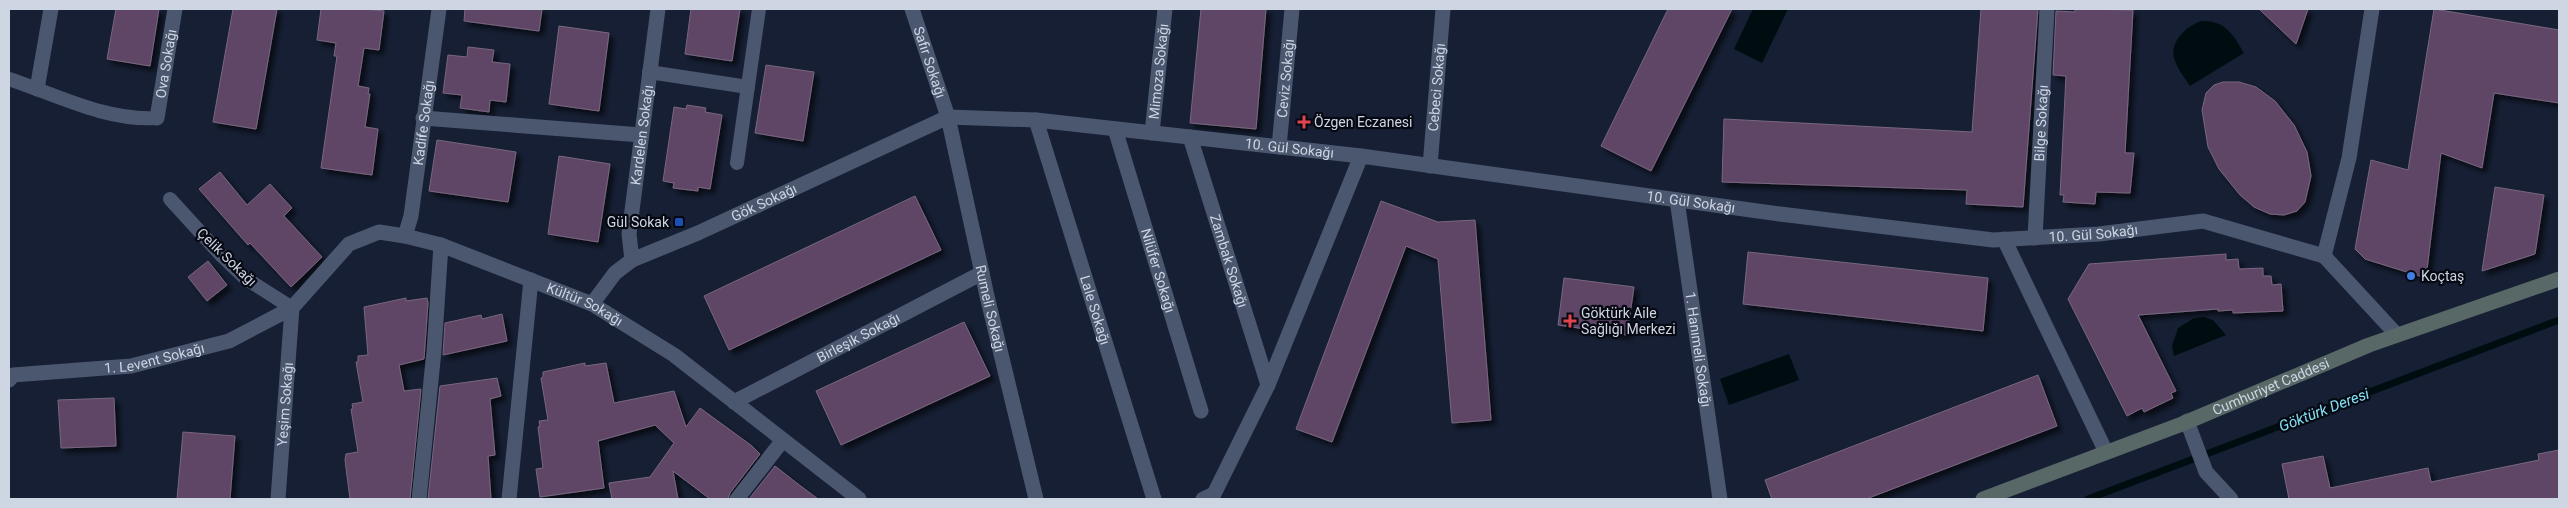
<svg xmlns="http://www.w3.org/2000/svg" width="2568" height="508" font-family="Roboto,sans-serif">
<style>
.water{fill:#000d10}
.lines{fill:none;stroke-linecap:round;stroke-linejoin:round}
.stream{stroke:#000d10;stroke-width:7}
.building{fill:#5e4566;stroke:#79677f;filter:url(#shadow)}
.lane{stroke:#4b576f;stroke-width:14}
.street{stroke:#4b576f;stroke-width:15}
.secondary{stroke:#586866;stroke-width:15}
.health-dot{fill:#e0444e;stroke:#060912;stroke-width:2}
.transit-dot{fill:#1a4fb4;stroke:#060912;stroke-width:2}
.shop-dot{fill:#3f7fe0;stroke:#060912;stroke-width:2}
.labels{text-anchor:middle;stroke-width:4.5;stroke-linejoin:round;paint-order:stroke}
.street-label{font-size:14px;fill:#ced5e3;stroke:#060912}
.poi-label{font-size:14px;fill:#ced5e3;stroke:#060912;text-anchor:start}
.water-label{font-size:15px;font-style:italic;fill:#84e1f3;stroke:#060912}
</style>
<defs>
<filter id="shadow"><feDropShadow dx="4.5" dy="4.5" stdDeviation="2.5" flood-color="#0009"/></filter>
</defs>
<rect width="100%" height="100%" fill="#161f34"/>
<g class="water">
<polygon points="1753,9 1788,9 1762,63 1734,49"/>
<path d="M2201,21C2225,20 2233,34 2244,53L2190,86C2185,78 2178,70 2175,61C2168,43 2185,27 2201,21Z"/>
<polygon points="2204,317 2213,320 2226,335 2174,356 2172,346 2178,328 2194,318"/>
<polygon points="1789,354 1799,380 1729,405 1720,379"/>
</g>
<g class="lines">
<polyline class="stream" points="2088,499 2559,320"/>
</g>
<g class="building">
<polygon points="116,9 159,9 150,66 107,59"/>
<polygon points="233,9 277,9 256,129 213,122"/>
<polygon points="321,9 364,9 384,11 379,50 364,48 358,86 369,88 368,94 370,94 365,127 378,129 372,175 321,168 337,56 334,56 336,43 317,40"/>
<polygon points="465,9 542,9 539,31 464,21"/>
<polygon points="691,9 740,9 732,61 685,54"/>
<polygon points="1201,9 1266,9 1256,129 1190,123"/>
<polygon points="1668,9 1732,9 1651,171 1601,146"/>
<polygon points="1981,9 2038,9 2023,207 1966,204 1967,190 1722,182 1724,119 1972,132"/>
<polygon points="2075,9 2133,10 2125,153 2134,153 2130,193 2096,192 2095,204 2063,202 2064,195 2060,195 2066,76 2053,75 2056,11 2075,12"/>
<polygon points="2259,9 2308,9 2296,44"/>
<polygon points="2434,9 2559,30 2559,103 2494,93 2482,168 2441,153 2426,278 2365,259 2355,249 2371,160 2408,170"/>
<polygon points="559,26 609,33 599,111 549,104"/>
<polygon points="468,47 494,50 492,62 510,64 506,102 490,100 489,112 460,108 462,95 443,93 448,55 467,57"/>
<polygon points="766,65 814,72 803,141 755,133"/>
<polygon points="2223,82 2239,82 2256,87 2275,101 2294,125 2307,152 2311,176 2305,202 2297,211 2284,215 2270,214 2254,207 2240,195 2219,169 2208,147 2202,110 2206,93 2214,85"/>
<polygon points="687,105 706,108 705,112 722,115 710,189 698,187 698,191 673,188 674,183 663,181 674,107 686,109"/>
<polygon points="437,140 516,152 508,202 429,191"/>
<polygon points="559,156 610,164 598,242 548,234"/>
<polygon points="220,172 247,205 270,184 292,208 284,216 322,257 291,287 250,243 248,245 199,189"/>
<polygon points="2495,187 2544,195 2535,254 2482,271"/>
<polygon points="915,196 941,250 729,350 704,296"/>
<polygon points="1381,201 1438,222 1475,220 1491,420 1452,423 1438,259 1406,246 1332,442 1296,429"/>
<polygon points="1748,252 1988,278 1983,331 1743,304"/>
<polygon points="2226,254 2226,260 2238,259 2239,269 2263,268 2263,276 2271,276 2272,285 2281,284 2283,311 2233,313 2233,310 2218,311 2218,309 2138,315 2176,391 2171,393 2173,398 2144,412 2142,408 2127,416 2068,299 2089,264"/>
<polygon points="208,261 227,285 207,301 188,277"/>
<polygon points="1564,278 1634,287 1627,335 1558,325"/>
<polygon points="406,298 406,301 427,298 428,303 424,359 399,365 404,391 421,389 410,499 350,499 345,460 346,454 358,452 351,409 353,409 352,404 363,402 356,362 358,362 358,356 368,355 364,307"/>
<polygon points="502,314 507,341 443,355 445,323 481,315 482,319"/>
<polygon points="964,322 990,376 841,445 816,391"/>
<polygon points="585,363 585,366 606,363 614,403 674,391 686,427 700,408 752,446 760,454 730,493 728,499 710,499 673,471 678,499 612,499 609,483 650,477 674,443 655,425 598,441 604,488 540,497 536,469 543,468 538,427 540,426 539,421 548,420 541,378 543,377 543,372"/>
<polygon points="2038,375 2057,426 1866,499 1772,499 1765,480"/>
<polygon points="497,378 501,396 490,399 495,455 488,456 491,499 428,499 440,386"/>
<polygon points="114,398 116,446 61,448 58,400"/>
<polygon points="183,432 235,436 230,499 177,499"/>
<polygon points="2559,450 2559,499 2289,499 2282,464 2323,456 2330,488 2428,468 2431,482 2539,460 2538,454"/>
<polygon points="775,466 798,484 818,499 749,499"/>
</g>
<g class="lines">
<g class="lane">
<polyline points="649,72 748,87"/>
<path d="M9,79C57,95 105,121 157,118"/>
<polyline points="737,163 759,9"/>
<polyline points="170,199 221,255 245,278 292,308"/>
</g>
<g class="street">
<path id="s1" d="M912,9L948,117L987,296L1036,499"/>
<polyline points="37,89 51,9"/>
<path id="s2" d="M157,118L175,9"/>
<polyline points="423,118 641,135"/>
<path id="s3" d="M1036,120L1154,499"/>
<path id="s4" d="M1115,129L1201,411"/>
<path id="s5" d="M1152,133L1165,9"/>
<path id="s6" d="M1190,137L1268,385"/>
<path id="s7" d="M1279,147L1292,9"/>
<path id="s8" d="M1430,166L1443,9"/>
<path id="s9" d="M1677,200L1720,499"/>
<path id="s10" d="M405,236L411,216L439,9"/>
<path id="s11" d="M2035,238L2047,9"/>
<polyline points="2004,239 2106,452"/>
<polyline points="2324,256 2349,158 2372,9"/>
<path id="s12" d="M632,260L629,234L658,9"/>
<path id="s13" d="M592,304L615,273L632,260L698,233L948,117L1036,120L1361,156L1780,214L1993,240L2099,234L2203,221L2324,256L2397,335"/>
<path id="s14" d="M9,380L13,375L131,366L229,341L292,308L349,244L379,232L405,236L441,245L592,304L674,355L859,499"/>
<path id="s15" d="M734,402L982,273"/>
<polyline points="2187,421 2206,472 2231,499"/>
<path id="s16" d="M278,499L292,308"/>
<polyline points="419,499 434,351 441,245"/>
<polyline points="509,499 531,280"/>
<polyline points="737,499 783,440"/>
<polyline points="1203,499 1214,494 1268,385 1361,156"/>
</g>
<path class="secondary" id="s17" d="M1983,499L2182,424L2369,345L2559,279"/>
</g>
<g class="health-dot">
<path d="M1301.5 114.5h5v5h5v5h-5v5h-5v-5h-5v-5h5z"/>
<path d="M1567.5 313.5h5v5h5v5h-5v5h-5v-5h-5v-5h5z"/>
</g>
<rect class="transit-dot" x="674" y="217" width="10" height="10" rx="2.5"/>
<circle class="shop-dot" cx="2411" cy="276" r="5"/>
<g class="labels">
<g class="street-label">
<text dy="5" stroke="none"><textPath href="#s2" startOffset="55">Ova Sokağı</textPath></text>
<text dy="5" stroke="none"><textPath href="#s1" startOffset="56">Safir Sokağı</textPath></text>
<text dy="5" stroke="none"><textPath href="#s5" startOffset="62">Mimoza Sokağı</textPath></text>
<text dy="5" stroke="none"><textPath href="#s7" startOffset="69">Ceviz Sokağı</textPath></text>
<text dy="5" stroke="none"><textPath href="#s8" startOffset="79">Cebeci Sokağı</textPath></text>
<text dy="5" stroke="none"><textPath href="#s10" startOffset="115">Kadife Sokağı</textPath></text>
<text dy="5" stroke="none"><textPath href="#s11" startOffset="115">Bilge Sokağı</textPath></text>
<text dy="5" stroke="none"><textPath href="#s12" startOffset="126">Kardelen Sokağı</textPath></text>
<text dy="5" stroke="none"><textPath href="#s13" startOffset="750">10. Gül Sokağı</textPath></text>
<text dy="5" stroke="none"><textPath href="#s13" startOffset="1155">10. Gül Sokağı</textPath></text>
<text dy="5" stroke="none"><textPath href="#s13" startOffset="204">Gök Sokağı</textPath></text>
<text dy="5" stroke="none"><textPath href="#s13" startOffset="1560">10. Gül Sokağı</textPath></text>
<text transform="translate(227 257) rotate(44)" y="5">Çelik Sokağı</text>
<text dy="5" stroke="none"><textPath href="#s6" startOffset="130">Zambak Sokağı</textPath></text>
<text dy="5" stroke="none"><textPath href="#s4" startOffset="148">Nilüfer Sokağı</textPath></text>
<text dy="5" stroke="none"><textPath href="#s14" startOffset="634">Kültür Sokağı</textPath></text>
<text dy="5" stroke="none"><textPath href="#s1" startOffset="310">Rumeli Sokağı</textPath></text>
<text dy="5" stroke="none"><textPath href="#s3" startOffset="199">Lale Sokağı</textPath></text>
<text dy="5" stroke="none"><textPath href="#s15" startOffset="140">Birleşik Sokağı</textPath></text>
<text dy="5" stroke="none"><textPath href="#s9" startOffset="151">1. Hanımeli Sokağı</textPath></text>
<text dy="5" stroke="none"><textPath href="#s14" startOffset="149">1. Levent Sokağı</textPath></text>
<text dy="5" stroke="none"><textPath href="#s17" startOffset="309">Cumhuriyet Caddesi</textPath></text>
<text dy="5" stroke="none"><textPath href="#s16" startOffset="95">Yeşim Sokağı</textPath></text>
</g>
<g class="poi-label">
<text x="1314" y="127">Özgen Eczanesi</text>
<text x="669" y="227" text-anchor="end">Gül Sokak</text>
<text x="2421" y="281">Koçtaş</text>
<text x="1581" y="318">Göktürk Aile<tspan x="1581" dy="16">Sağlığı Merkezi</tspan></text>
</g>
<g class="water-label">
<text transform="translate(2324 410) rotate(-21)" y="5">Göktürk Deresi</text>
</g>
</g>
<rect width="2568" height="508" fill="none" stroke="#ced5e3" stroke-width="20"/>
</svg>
